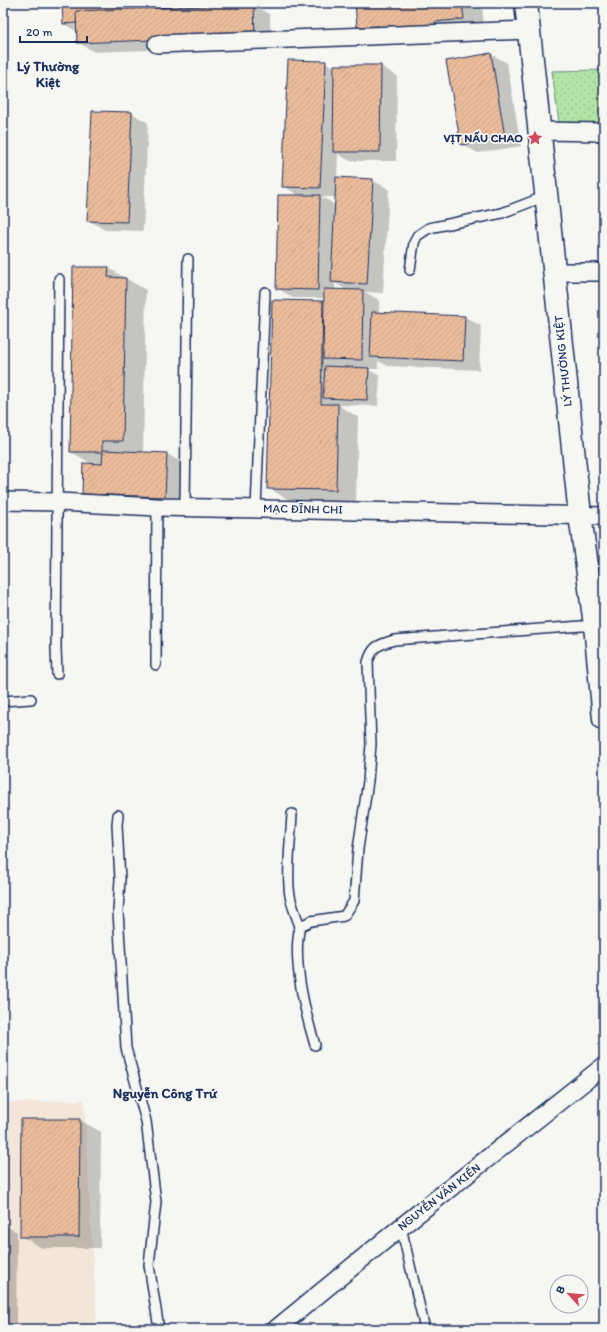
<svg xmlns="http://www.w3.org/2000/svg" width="607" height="1332" font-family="Itim,sans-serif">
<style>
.built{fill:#f3e5d8}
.park{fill:url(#park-dots);stroke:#668a82}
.shadow{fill:#0003;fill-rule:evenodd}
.building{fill:url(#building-hatch);stroke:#1b2f5e}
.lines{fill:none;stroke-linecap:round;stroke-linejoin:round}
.lane-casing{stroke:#1b2f5e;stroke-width:12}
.street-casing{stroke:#1b2f5e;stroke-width:20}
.secondary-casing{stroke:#1b2f5e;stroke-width:25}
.lane{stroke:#f6f6f2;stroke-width:9}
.street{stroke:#f6f6f2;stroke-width:17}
.secondary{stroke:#f6f6f2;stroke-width:22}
.labels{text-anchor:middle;stroke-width:3.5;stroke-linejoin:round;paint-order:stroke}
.poi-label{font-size:12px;font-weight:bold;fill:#1b2f5e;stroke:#f6f6f2;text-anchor:end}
.street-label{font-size:12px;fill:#1b2f5e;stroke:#f6f6f2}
.quarter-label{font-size:14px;font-weight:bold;fill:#1b2f5e;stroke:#f6f6f2}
</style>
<defs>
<pattern id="park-dots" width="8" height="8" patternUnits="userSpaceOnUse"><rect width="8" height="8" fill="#b2e4a5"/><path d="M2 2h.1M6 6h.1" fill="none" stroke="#98c490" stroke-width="1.8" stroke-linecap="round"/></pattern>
<pattern id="building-hatch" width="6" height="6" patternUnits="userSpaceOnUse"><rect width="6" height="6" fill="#ebbc9b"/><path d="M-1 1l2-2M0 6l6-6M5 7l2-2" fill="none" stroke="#c9a288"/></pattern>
</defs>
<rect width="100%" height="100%" fill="#f6f6f2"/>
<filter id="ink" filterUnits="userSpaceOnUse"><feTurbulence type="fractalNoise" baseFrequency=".025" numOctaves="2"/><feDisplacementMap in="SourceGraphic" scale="8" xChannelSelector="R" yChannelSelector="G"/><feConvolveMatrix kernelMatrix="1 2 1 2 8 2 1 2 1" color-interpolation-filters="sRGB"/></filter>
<g filter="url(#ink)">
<polygon class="built" points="84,1100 97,1329 3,1329 3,1103"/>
<polygon class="park" points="604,70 604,123 559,123 552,71"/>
<g class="shadow">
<polygon points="63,3 199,3 199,7 254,5 270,15 271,45 94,52 78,42 78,32 64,24"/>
<polygon points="356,3 482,3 484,31 456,40 401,44 390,38 379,39 358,27"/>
<polygon points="491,54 507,63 521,146 478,153 461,144"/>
<path d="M325,62L335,68V66H381L397,76L396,161H350L338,154L337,178L372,180L389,189L383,293L365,292L379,300V313L465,317L481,326L479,370L388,366L378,361V369H367L380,376L378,406L341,405V407L358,417L356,502L289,500L268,488L323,302L325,303V298H293L277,288L300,196L283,186ZM320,197H336V206L329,201ZM335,283L348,291H335Z"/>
<polygon points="132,113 148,123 143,231 105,230 88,220"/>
<polygon points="108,268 146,290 143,453 167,454 183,463 181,506 99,502 83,493 94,465 71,452"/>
<polygon points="80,1120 101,1132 100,1248 42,1248 21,1236"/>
<polygon points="3,1224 17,1232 16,1329 3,1329"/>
</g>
<g class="building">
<polygon points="62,3 180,3 182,15 63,24"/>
<polygon points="355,3 462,3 464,19 435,22 436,28 379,33 379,26 357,27"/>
<polygon points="254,4 255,36 77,43 76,11"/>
<polygon points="491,53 505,137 461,145 446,61"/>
<polygon points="288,60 326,61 320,188 282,187"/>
<polygon points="334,65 381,65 380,152 333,152"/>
<polygon points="92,111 132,112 127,222 87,221"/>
<polygon points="336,177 373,179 367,284 331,282"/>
<polygon points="278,195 320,195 318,290 276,289"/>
<polygon points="73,267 109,267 108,277 126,278 123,441 102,441 102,452 70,452"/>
<polygon points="324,289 363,290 362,360 323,359"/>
<polygon points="272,300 323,301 321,404 338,404 336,490 267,489"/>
<polygon points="372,312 465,316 463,361 370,357"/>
<polygon points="325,366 369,368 367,400 323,398"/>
<polygon points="103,450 167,453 165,497 82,494 83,463 102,464"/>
<polygon points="21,1119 80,1119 79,1237 20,1237"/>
</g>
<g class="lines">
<g class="lane-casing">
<g id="lane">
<polyline points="410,270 414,243 417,236 429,228 502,213 546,196"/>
<polyline points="185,507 188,259"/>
<polyline points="256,508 265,292"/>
<polyline points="156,665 157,507"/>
<polyline points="57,674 56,648 59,279"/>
<polyline points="3,701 31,699"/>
<path d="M292,814C291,837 286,873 290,896C292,906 296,916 300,926"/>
<polyline points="118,815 117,825 120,879 118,911 126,1048 146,1121 156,1202 149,1265 159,1329"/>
<path d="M315,1045C305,1012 292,959 300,926L311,921L344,916L354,901L358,849L368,781L371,744L368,662C373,645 379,645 394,640L595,625"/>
<polyline points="401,1227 425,1329"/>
</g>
</g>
<g class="street-casing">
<g id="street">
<polyline points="157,44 529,30"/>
<polyline points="539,131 604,132"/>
<polyline points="554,272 604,272"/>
<polyline points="3,501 58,502 157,507 604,516"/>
<polyline points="276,1329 401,1227 604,1066"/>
</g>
</g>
<g class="secondary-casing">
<polyline id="secondary" points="526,3 580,515 595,625 604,719"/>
</g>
<use href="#lane" class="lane"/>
<use href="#street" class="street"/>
<use href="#secondary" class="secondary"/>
</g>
</g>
<defs>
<g id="sight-bare" transform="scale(1.2)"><path d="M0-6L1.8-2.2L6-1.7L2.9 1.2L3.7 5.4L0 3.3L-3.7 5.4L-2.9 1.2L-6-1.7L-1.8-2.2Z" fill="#d1495b" stroke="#f6f6f2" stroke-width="2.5" paint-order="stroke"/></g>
</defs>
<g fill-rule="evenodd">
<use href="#sight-bare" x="535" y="138"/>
</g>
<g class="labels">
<g class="poi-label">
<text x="523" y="142">VỊT NẤU CHAO</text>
</g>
<g class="street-label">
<text transform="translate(563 361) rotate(-96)" y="4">LÝ THƯỜNG KIỆT</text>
<text transform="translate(303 509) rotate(1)" y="4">MẠC ĐĨNH CHI</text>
<text transform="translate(439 1197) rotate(-38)" y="4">NGUYỄN VĂN KIẾN</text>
</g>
<g class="quarter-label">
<text x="48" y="71">Lý Thường<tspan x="48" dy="16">Kiệt</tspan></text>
<text x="165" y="1098">Nguyễn Công Trứ</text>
</g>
</g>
<rect width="607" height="1332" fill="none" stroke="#f6f6f2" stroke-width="16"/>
<rect x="8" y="8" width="591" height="1316" fill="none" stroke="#1b2f5e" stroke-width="1.5" filter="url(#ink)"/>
<g transform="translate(569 1294) rotate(297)"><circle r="19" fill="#f6f6f2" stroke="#9ea6b7"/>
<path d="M0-3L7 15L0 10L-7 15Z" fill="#d1495b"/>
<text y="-6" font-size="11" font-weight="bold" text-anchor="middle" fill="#1b2f5e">B</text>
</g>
<path d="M20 36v6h67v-6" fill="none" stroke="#1b2f5e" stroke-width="2"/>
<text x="26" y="36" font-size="12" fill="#1b2f5e" stroke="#f6f6f2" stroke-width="3" paint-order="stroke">20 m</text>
</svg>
